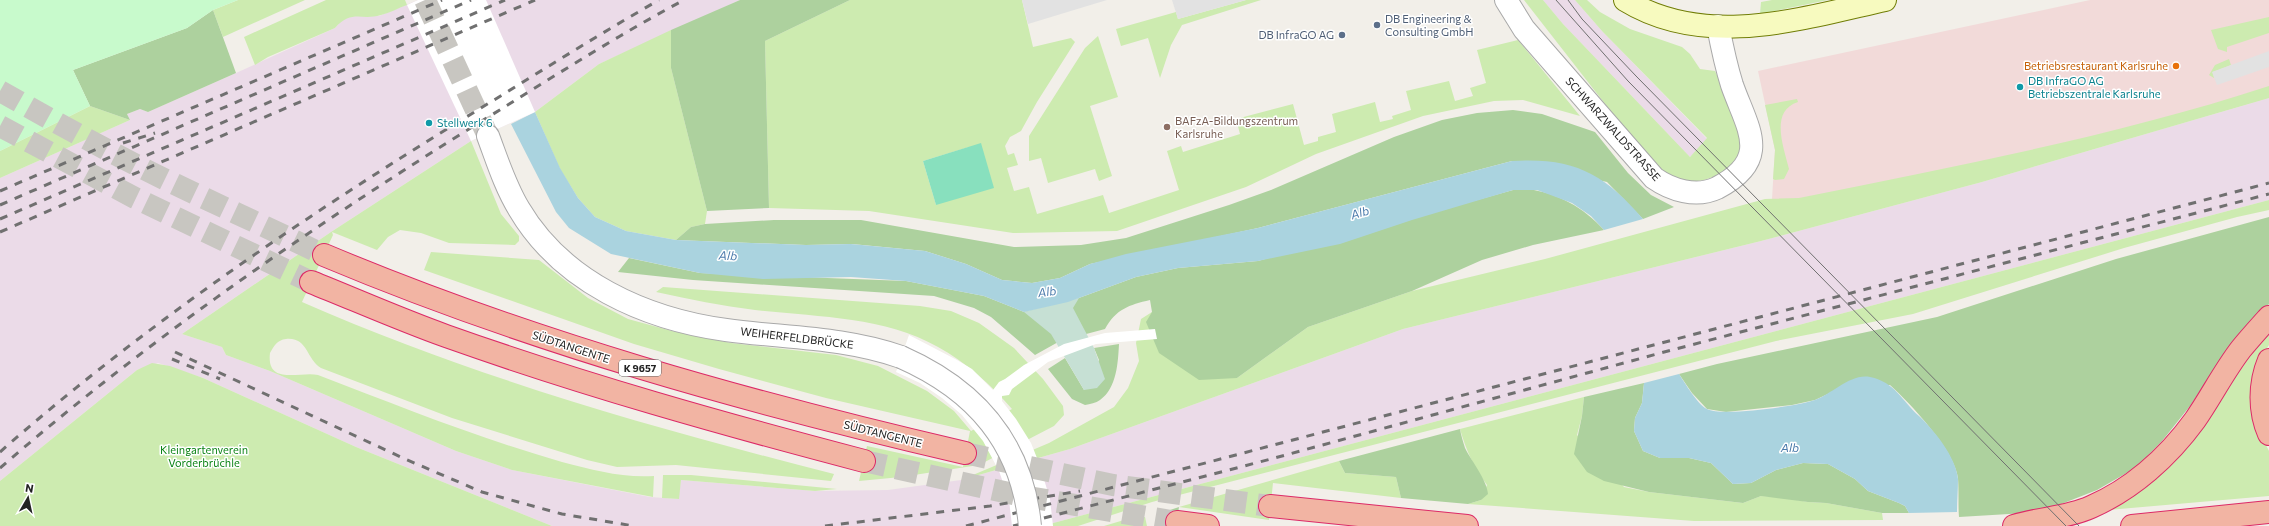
<svg xmlns="http://www.w3.org/2000/svg" width="2269" height="526" font-family="Commissioner,sans-serif">
<style>
.commercial{fill:#f2dad9}
.industrial{fill:#ebdbe8}
.grass{fill:#cdebb0;fill-rule:evenodd}
.forest{fill:#add19e}
.wetland{fill:#c6e0d4}
.park{fill:#c8facc}
.pitch{fill:#88e0be}
.parking{fill:#e2e2e2}
.water{fill:#aad3df}
.pier{fill:#fff}
.lines{fill:none;stroke-linecap:round;stroke-linejoin:round}
.tertiary-tunnel{stroke:#c8c6c1;stroke-width:22;stroke-dasharray:22 11;stroke-linecap:butt}
.trunk-tunnel{stroke:#c8c6c1;stroke-width:22;stroke-dasharray:22 11;stroke-linecap:butt}
.minor-casing{stroke:#a9a9a9;stroke-width:24}
.tertiary-casing{stroke:#a9a9a9;stroke-width:24}
.secondary-casing{stroke:#707d05;stroke-width:24}
.trunk-casing{stroke:#dc2a67;stroke-width:24}
.minor{stroke:#fff;stroke-width:22}
.tertiary{stroke:#fff;stroke-width:22}
.secondary{stroke:#f7fabf;stroke-width:22}
.trunk{stroke:#f2b4a3;stroke-width:22}
.tram{stroke:#707070;stroke-width:1}
.rail{stroke:#707070;stroke-width:3;stroke-dasharray:8 8;stroke-linecap:butt}
.tertiary-bridge-casing{stroke:#a9a9a9;stroke-width:24;stroke-linecap:butt}
.tertiary-bridge{stroke:#fff;stroke-width:22}
.service-dot{fill:#5c6f8a;stroke:#fff;stroke-width:1.5}
.food-dot{fill:#e8710a;stroke:#fff;stroke-width:1.5}
.culture-dot{fill:#0f9aa8;stroke:#fff;stroke-width:1.5}
.education-dot{fill:#8d6e63;stroke:#fff;stroke-width:1.5}
.labels{text-anchor:middle;stroke-width:3;stroke-linejoin:round;paint-order:stroke}
.shield{fill:#fff;stroke:#646464;stroke-width:1}
.shield-label{font-size:10px;font-weight:bold;fill:#222}
.service-label{font-size:11px;fill:#4e5e75;stroke:#fff;text-anchor:start}
.food-label{font-size:11px;fill:#c56008;stroke:#fff;text-anchor:end}
.culture-label{font-size:11px;fill:#0d838f;stroke:#fff;text-anchor:start}
.education-label{font-size:11px;fill:#785e54;stroke:#fff;text-anchor:start}
.street-label{font-size:11px;fill:#222;stroke:#fff}
.park-label{font-size:11px;fill:#0c8416;stroke:#fff}
.water-label{font-size:12px;font-style:italic;fill:#4a7aab;stroke:#fff}
</style>
<rect width="100%" height="100%" fill="#f2efe9"/>
<polygon class="commercial" points="2090,0 2269,0 2269,98 2159,129 1793,219 1772,199 1775,150 1758,71"/>
<g class="industrial">
<polygon points="418,0 740,0 599,64 535,112 471,141 331,232 182,334 222,347 226,355 270,371 456,451 512,470 650,497 678,499 681,480 815,491 888,490 961,480 1070,449 1403,329 1761,241 1982,182 2269,98 2269,200 1042,526 552,526 356,447 203,378 158,363 137,370 0,481 0,178 130,120 127,114 140,109 148,112 236,73 335,28 342,20 354,15 379,16"/>
<polygon points="1543,0 1575,0 1602,31 1707,139 1690,157 1563,24"/>
</g>
<g class="grass">
<polygon points="238,0 305,0 223,37 213,10"/>
<path d="M326,0H405L407,5C398,8 390,13 381,15C361,21 352,9 335,28L268,57L255,65L244,37Z"/>
<path d="M850,0H1022L1033,47L1071,38L1075,42L1037,102L1021,131L1010,137L1005,146L1008,155L1014,153L1018,165L1007,168L1014,191L1029,187L1037,214L1103,195L1109,213L1179,190L1167,151L1181,146L1183,152L1240,134L1236,119L1293,104L1304,145L1318,141V137L1336,132L1332,114L1375,102L1380,122L1393,119L1392,116L1411,110L1406,91L1449,81L1455,101L1473,96L1470,88L1486,83L1477,50L1518,40L1580,116L1523,100L1494,101L1423,116L1316,154L1246,187L1117,231L1013,233L869,211L769,208L765,41ZM969,147L936,205L923,161Z"/>
<polygon points="1246,0 1261,0 1182,25 1171,45 1160,78 1148,38 1121,46 1116,29 1176,12 1178,19"/>
<path d="M1524,0H1543L1563,24L1690,157L1707,138L1602,31L1575,0H1587L1600,12L1630,29L1682,47L1690,54L1700,69L1715,71C1723,88 1737,112 1741,131C1748,165 1710,186 1680,181C1672,180 1663,172 1655,168Z"/>
<polygon points="1772,0 1828,0 1760,14 1761,2"/>
<polygon points="2269,17 2269,33 2227,47 2227,52 2218,49 2211,30"/>
<polygon points="671,30 671,68 707,211 705,224 691,227 676,240 626,231 595,217 578,198 560,169 535,112 599,64"/>
<polygon points="1098,36 1118,97 1090,106 1112,176 1099,181 1095,169 1048,183 1041,158 1029,161 1029,136 1085,48"/>
<polygon points="2229,59 2231,65 2213,72 2214,78 2209,75 2215,65"/>
<path d="M2269,86V98L1982,182L1761,241L1403,329L1070,449L961,480L1049,443L1114,407L1128,388L1139,361L1136,343L1141,319L1152,312L1237,378L1308,327L1412,291L1545,259L1765,199L1799,198C1957,166 2116,136 2269,86Z"/>
<path d="M1797,99L1798,102C1769,111 1784,148 1789,169L1784,179L1775,180L1773,179L1775,150L1765,105Z"/>
<polygon points="90,106 130,120 0,178 0,151"/>
<path d="M471,141L501,214L519,236V241L515,245L449,243L421,233L400,230L388,237L377,250L332,232L333,235L302,302C473,377 653,428 834,474L831,481L676,465L617,467L587,460L452,418L321,368C306,359 308,337 286,339C277,340 274,346 270,353C266,386 301,371 318,375C399,406 478,438 562,462C594,470 621,478 654,476L653,497L512,470L456,451L270,371L226,355L222,347L182,334L331,232Z"/>
<polygon points="2269,200 2269,210 2237,217 2124,248 1913,314 1776,341 1152,502 1078,526 1042,526"/>
<path d="M431,252L539,260L588,298L628,319L672,331L731,343L836,355L878,366L927,391L954,411L971,431L1012,409C991,385 966,362 938,347C883,316 815,317 755,310C722,306 689,299 656,292L663,287L920,306L951,311L979,323L1014,348L1043,379L1063,406L1064,415L1054,426L979,465L901,477L859,481L867,446L963,467L970,431L826,398L719,369L634,344L424,270Z"/>
<polygon points="2269,329 2269,345 2260,359 2256,426 2269,451 2269,496 2108,510"/>
<polygon points="152,363 170,366 203,378 356,447 552,526 0,526 0,481 137,370"/>
<path d="M1584,397L1582,416L1577,435L1624,487L1649,492L1743,503L1761,496L1780,497L1808,502L1826,503L1882,513L1883,520L1694,521L1468,504L1481,500L1487,485C1474,468 1466,450 1460,429Z"/>
<polygon points="1339,461 1345,473 1396,477 1401,498 1273,483 1269,520 1179,507"/>
<polygon points="663,475 691,475 837,489 815,491 681,480 679,499 662,498"/>
<polygon points="1134,517 1145,517 1147,526 1104,526"/>
</g>
<g class="forest">
<polygon points="740,0 850,0 765,41 769,208 707,211 671,68 671,30"/>
<polygon points="213,10 236,73 148,112 140,109 127,114 130,120 90,106 73,70 187,28"/>
<polygon points="1513,110 1542,114 1595,132 1628,173 1651,195 1674,207 1643,219 1607,182 1512,161 1258,228 1090,264 1060,278 1032,283 1002,280 966,264 925,251 852,244 806,245 676,240 691,227 705,224 774,220 861,220 1014,247 1081,245 1126,238 1229,205 1271,190 1394,137 1442,120 1477,113"/>
<path d="M1527,189C1558,193 1583,207 1604,230L1533,245L1482,260L1412,291L1308,327L1237,378L1199,380L1159,353L1146,322L1152,312L1150,300C1129,305 1116,309 1105,329L1060,341L1035,355L991,317L974,308L934,296L693,280L618,272L629,258L700,273L906,281L984,296L1024,312L1068,302L1136,277L1178,268L1258,261L1513,190Z"/>
<path d="M2269,217V304L2233,341L2190,406L2162,441L2137,467L2097,490L2041,512L1959,517C1958,506 1959,491 1958,478C1955,451 1910,403 1890,385L1832,392L1815,400L1792,405L1726,412L1707,409L1692,393L1679,374L1717,364L1937,317L2116,259Z"/>
<path d="M1119,344C1118,362 1117,388 1100,400C1096,403 1090,404 1085,405L1072,399L1048,369L1065,358L1084,390L1099,360L1094,348Z"/>
<polygon points="1644,383 1642,403 1635,418 1634,431 1643,451 1660,458 1689,458 1711,463 1733,484 1751,483 1776,470 1803,463 1828,464 1855,479 1868,491 1899,503 1905,506 1909,513 1882,513 1826,503 1808,502 1761,496 1743,503 1649,492 1604,481 1587,472 1574,454 1582,416 1584,397"/>
<path d="M1460,429C1461,435 1463,442 1465,448C1472,462 1487,480 1488,494L1481,500L1468,504L1401,498L1396,477L1345,473L1339,461Z"/>
<polygon points="1179,507 1176,526 1158,526 1164,512"/>
</g>
<polygon class="wetland" points="1079,298 1073,308 1094,348 1105,379 1097,388 1084,390 1051,334 1024,312"/>
<polygon class="park" points="0,0 238,0 213,10 187,28 73,70 90,106 0,151"/>
<polygon class="pitch" points="981,143 994,188 936,205 923,161"/>
<g class="parking">
<polygon points="1022,0 1107,0 1028,24"/>
<polygon points="1172,0 1246,0 1178,19"/>
<polygon points="2269,51 2269,67 2217,85 2212,72"/>
</g>
<g class="water">
<path d="M535,112L560,168L578,198L595,217L626,231L676,240L806,245L851,244L925,251L966,264L1002,280L1032,283L1060,278L1090,264L1126,254L1258,228L1512,161C1573,157 1604,173 1643,219L1604,230L1591,216L1572,203L1537,190H1513L1412,220L1340,244L1258,261L1178,268L1136,277L1068,302L1024,312L984,296L906,281L851,277L763,279L700,273L611,254L569,228L556,212L511,124Z"/>
<path d="M1679,374C1685,383 1697,404 1707,409C1722,417 1798,406 1815,400C1832,394 1851,373 1870,377C1895,382 1902,401 1919,416C1934,430 1956,457 1958,479C1958,490 1957,501 1957,512L1909,513L1905,506L1899,503L1868,491L1855,479L1828,464L1803,463L1776,470L1751,483L1733,484L1711,463L1689,458H1660L1643,451L1634,431L1635,418L1642,403L1644,383Z"/>
</g>
<g class="pier">
<polygon points="418,0 486,0 535,112 471,141 407,5"/>
<polygon points="1155,329 1157,339 1096,344 1048,362 1012,389 1009,395 1002,396 1002,401 1016,419 1031,443 1039,463 1050,499 1053,526 1012,526 1009,500 999,471 983,441 962,415 942,398 920,383 896,372 909,335 957,360 972,369 993,390 999,382 1005,379 1024,365 1064,344 1105,333"/>
</g>
<g class="lines">
<polyline class="tertiary-tunnel" points="425,0 488,136"/>
<g class="trunk-tunnel">
<path d="M0,91C50,119 100,147 152,173C209,201 267,227 324,255"/>
<polyline points="0,126 135,198 311,282"/>
<polyline points="965,453 1113,485 1270,506"/>
<polyline points="864,461 1022,496 1177,522"/>
</g>
<g class="minor-casing">
<path id="minor" d="M1506,0L1524,29L1654,178C1671,190 1696,198 1717,188C1773,159 1747,128 1732,85C1726,66 1722,47 1718,26"/>
</g>
<g class="tertiary-casing">
<path id="tertiary" d="M488,136C497,160 505,186 519,209C562,282 645,319 726,330C785,338 844,337 901,357"/>
</g>
<g class="secondary-casing">
<path id="secondary" d="M1625,0C1705,49 1800,19 1885,0"/>
</g>
<g class="trunk-casing">
<g id="trunk">
<path d="M324,255C531,342 746,402 965,453"/>
<path d="M311,282C356,300 401,320 446,336C584,385 723,424 864,461"/>
<path d="M2269,360C2259,384 2259,411 2269,434"/>
<polyline points="1270,506 1467,526"/>
<polyline points="1177,522 1208,526"/>
<path d="M2014,526C2039,518 2067,518 2091,507C2132,489 2168,457 2195,420C2211,397 2224,371 2241,349C2250,338 2260,327 2269,317"/>
<polyline points="2132,526 2269,512"/>
</g>
</g>
<use href="#minor" class="minor"/>
<use href="#tertiary" class="tertiary"/>
<use href="#secondary" class="secondary"/>
<use href="#trunk" class="trunk"/>
<g class="tram">
<polyline points="1556,0 1628,81 2066,526"/>
<polyline points="1568,0 1582,19 1636,76 2079,526"/>
</g>
<g class="rail">
<polyline points="123,143 155,133"/>
<polyline points="0,191 442,0"/>
<polyline points="0,205 471,0"/>
<polyline points="0,219 505,0"/>
<polyline points="0,232 535,0"/>
<polyline points="175,352 405,459 482,492 562,514 634,526"/>
<polyline points="172,359 220,379"/>
<path d="M0,452C152,318 322,205 494,100C549,66 603,32 659,0"/>
<path d="M0,468C149,339 310,228 477,124C545,82 613,38 684,0"/>
<polyline points="825,526 990,506 1080,491"/>
<polyline points="966,526 2269,183"/>
<polyline points="1013,526 1271,459 1668,351 2269,194"/>
</g>
<g class="tertiary-bridge-casing">
<path id="tertiary-bridge" d="M901,357C976,390 1022,443 1030,526"/>
</g>
<use href="#tertiary-bridge" class="tertiary-bridge"/>
</g>
<g class="service-dot">
<circle cx="1377" cy="25" r="4"/>
<circle cx="1342" cy="35" r="4"/>
</g>
<circle class="food-dot" cx="2176" cy="66" r="4"/>
<g class="culture-dot">
<circle cx="2020" cy="87" r="4"/>
<circle cx="429" cy="123" r="4"/>
</g>
<circle class="education-dot" cx="1167" cy="127" r="4"/>
<g class="labels">
<rect class="shield" x="619" y="360" width="42" height="16" rx="3"/>
<g class="shield-label">
<text x="640" y="372">K 9657</text>
</g>
<g class="service-label">
<text x="1385" y="23">DB Engineering &amp;<tspan x="1385" dy="13">Consulting GmbH</tspan></text>
<text x="1334" y="39" text-anchor="end">DB InfraGO AG</text>
</g>
<g class="food-label">
<text x="2168" y="70">Betriebsrestaurant Karlsruhe</text>
</g>
<g class="culture-label">
<text x="2028" y="85">DB InfraGO AG<tspan x="2028" dy="13">Betriebszentrale Karlsruhe</tspan></text>
<text x="437" y="127">Stellwerk 6</text>
</g>
<g class="education-label">
<text x="1175" y="125">BAFzA-Bildungszentrum<tspan x="1175" dy="13">Karlsruhe</tspan></text>
</g>
<g class="street-label">
<text transform="translate(1613 129) rotate(48)" y="4">SCHWARZWALDSTRASSE</text>
<text transform="translate(797 338) rotate(7)" y="4">WEIHERFELDBRÜCKE</text>
<text transform="translate(571 347) rotate(18)" y="4">SÜDTANGENTE</text>
<text transform="translate(883 434) rotate(14)" y="4">SÜDTANGENTE</text>
</g>
<g class="park-label">
<text x="204" y="454">Kleingartenverein<tspan x="204" dy="13">Vorderbrüchle</tspan></text>
</g>
<g class="water-label">
<text transform="translate(1360 213) rotate(-17)" y="4">Alb</text>
<text transform="translate(728 256) rotate(3)" y="4">Alb</text>
<text transform="translate(1047 292) rotate(-8)" y="4">Alb</text>
<text x="1790" y="452">Alb</text>
</g>
</g>
<g transform="translate(28 498) rotate(9)" stroke="#ffffff" stroke-width="3" paint-order="stroke">
<path d="M0-3L7 15L0 10L-7 15Z" fill="#222222"/>
<text y="-6" font-size="11" font-weight="bold" text-anchor="middle" fill="#222222">N</text>
</g>
</svg>
